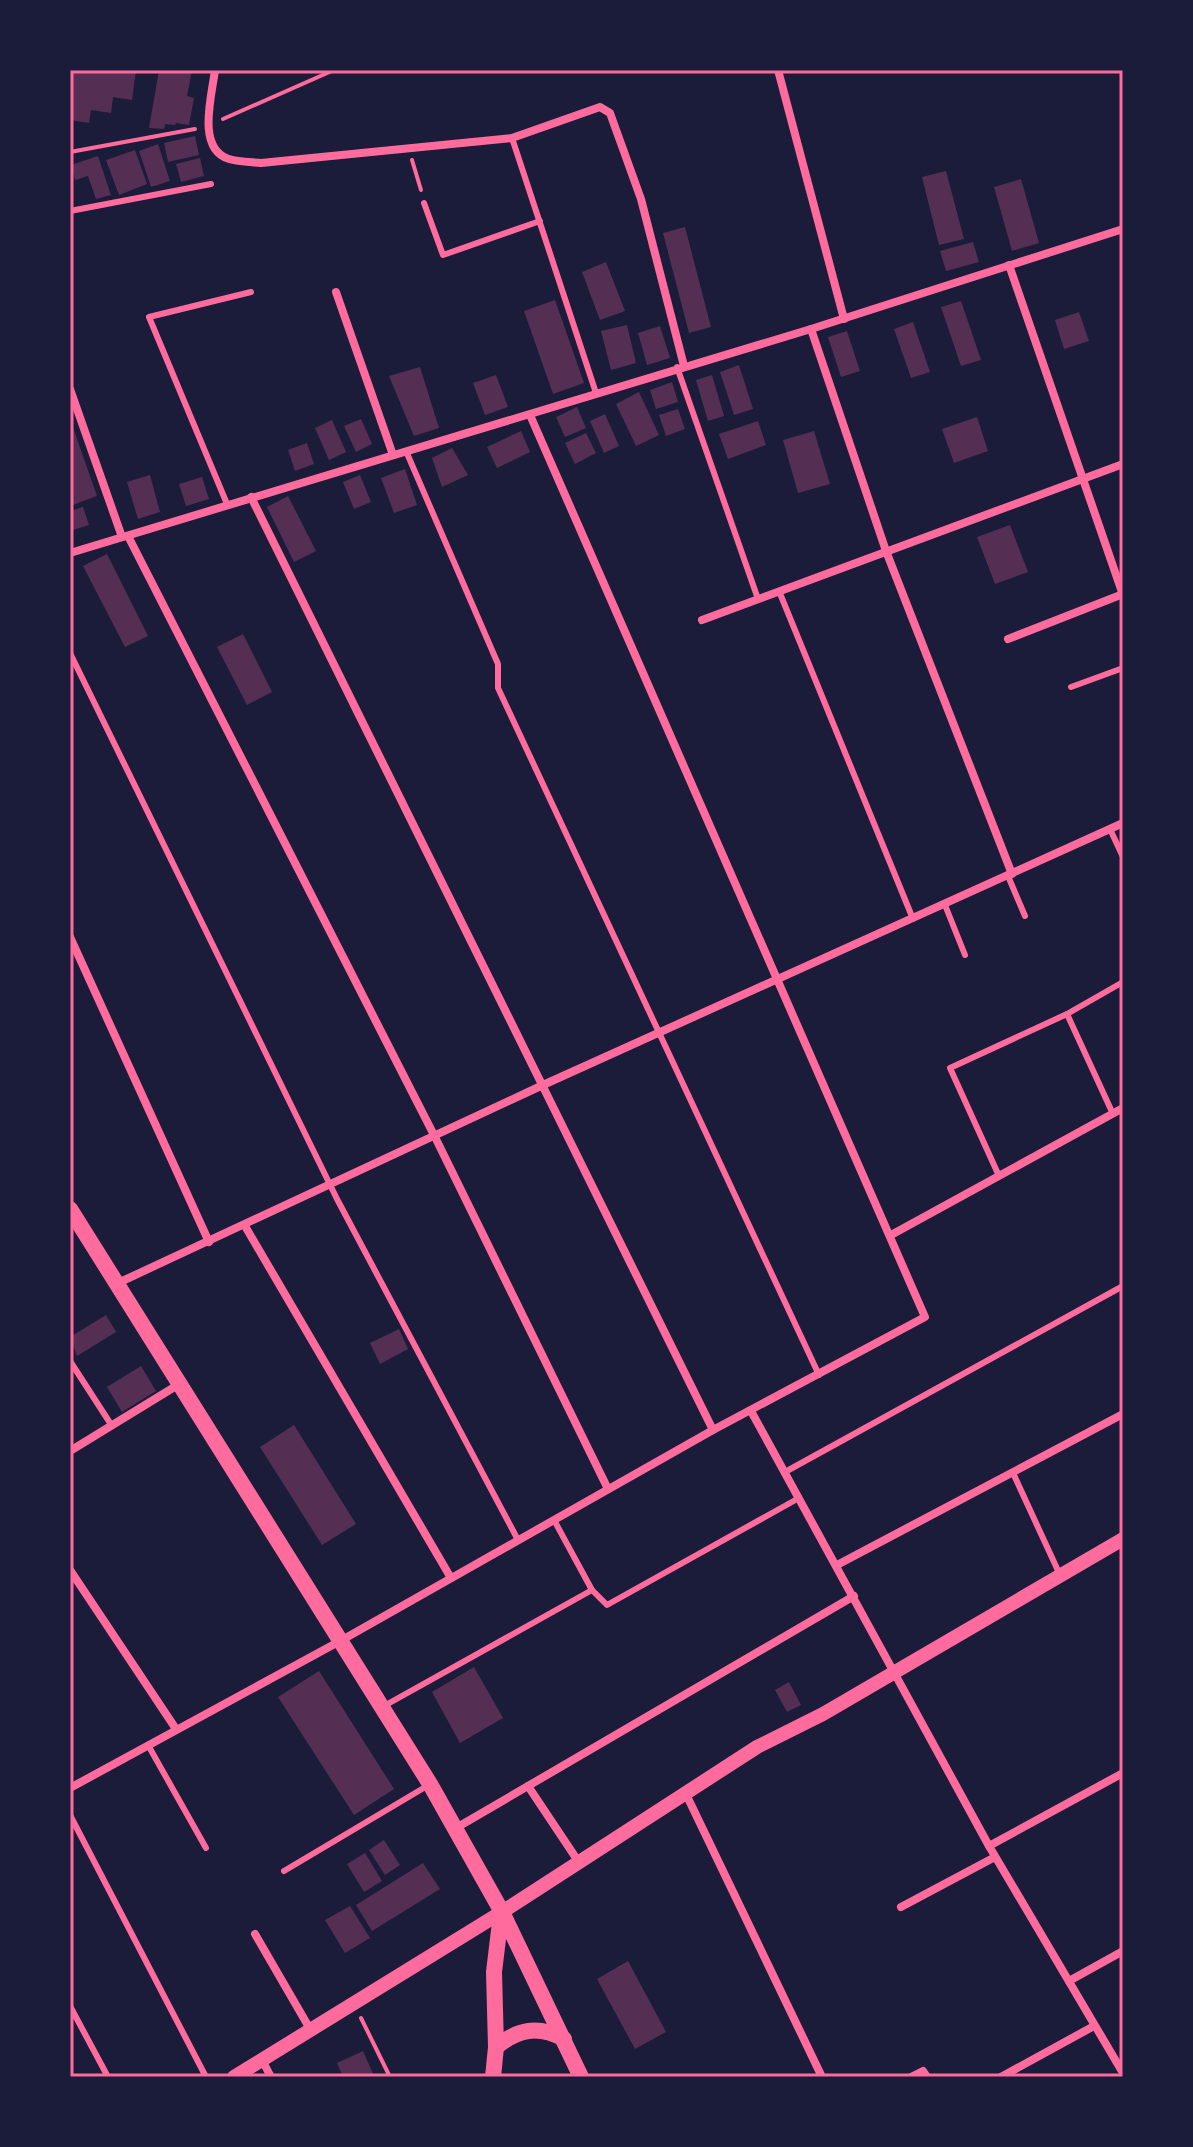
<svg xmlns="http://www.w3.org/2000/svg" width="1193" height="2147" font-family="Manrope,sans-serif">
<style>
.building{fill:#542f53}
.lines{fill:none;stroke-linecap:round;stroke-linejoin:round}
.path{stroke:#ff6b9d;stroke-width:4}
.service{stroke:#ff6b9d;stroke-width:6}
.minor{stroke:#ff6b9d;stroke-width:8}
.tertiary{stroke:#ff6b9d;stroke-width:14}
.secondary{stroke:#ff6b9d;stroke-width:16}
.neatline{fill:none;stroke:#ff6b9d;stroke-width:3}
</style>
<rect width="100%" height="100%" fill="#1b1b3a"/>
<g class="building">
<polygon points="70,70 136,70 132,100 113,97 111,113 91,110 89,123 70,120"/>
<polygon points="159,70 192,70 187,96 194,98 189,125 176,123 175,125 165,124 164,129 149,128"/>
<polygon points="195,136 199,155 168,162 164,143"/>
<polygon points="158,144 170,181 151,187 139,151"/>
<polygon points="135,150 147,184 119,195 106,160"/>
<polygon points="98,156 111,195 96,199 88,176 75,180 71,165"/>
<polygon points="200,158 204,176 181,182 176,164"/>
<polygon points="946,171 964,239 939,245 922,177"/>
<polygon points="1021,179 1039,243 1012,251 994,187"/>
<polygon points="685,227 711,327 689,333 663,233"/>
<polygon points="973,242 979,262 946,271 940,251"/>
<polygon points="606,262 625,311 600,320 582,272"/>
<polygon points="555,300 584,383 553,394 524,311"/>
<polygon points="961,301 981,360 961,366 941,307"/>
<polygon points="1079,312 1089,341 1064,349 1055,320"/>
<polygon points="913,322 930,372 911,378 894,329"/>
<polygon points="627,325 636,363 611,370 601,331"/>
<polygon points="660,326 670,358 647,365 638,333"/>
<polygon points="847,331 860,371 841,377 828,337"/>
<polygon points="739,365 753,409 734,415 720,372"/>
<polygon points="420,367 439,428 414,436 389,376"/>
<polygon points="496,375 508,407 485,415 473,383"/>
<polygon points="712,375 724,416 708,421 696,380"/>
<polygon points="672,382 678,402 656,409 650,390"/>
<polygon points="639,392 659,435 636,446 616,404"/>
<polygon points="577,407 586,428 565,437 556,417"/>
<polygon points="678,409 685,429 666,436 659,415"/>
<polygon points="605,414 619,446 604,453 590,421"/>
<polygon points="977,417 988,451 954,463 942,429"/>
<polygon points="70,419 97,496 70,506"/>
<polygon points="361,419 372,444 356,452 344,426"/>
<polygon points="332,420 346,452 329,460 315,428"/>
<polygon points="758,421 766,445 728,459 719,434"/>
<polygon points="521,431 530,452 497,468 487,447"/>
<polygon points="814,431 830,484 798,493 783,440"/>
<polygon points="586,433 596,453 575,464 565,443"/>
<polygon points="307,443 314,464 295,471 288,450"/>
<polygon points="452,448 468,475 442,487 432,458"/>
<polygon points="405,469 417,505 394,513 381,478"/>
<polygon points="150,475 160,512 138,519 127,482"/>
<polygon points="360,475 371,502 354,509 343,482"/>
<polygon points="202,477 209,499 186,506 179,484"/>
<polygon points="288,496 316,551 294,562 267,507"/>
<polygon points="83,507 89,525 70,531 70,511"/>
<polygon points="1010,525 1028,572 995,584 977,537"/>
<polygon points="107,554 148,636 125,647 83,566"/>
<polygon points="243,634 272,692 247,705 217,647"/>
<polygon points="106,1315 116,1332 77,1356 70,1337"/>
<polygon points="399,1329 408,1349 380,1364 370,1343"/>
<polygon points="141,1366 156,1391 122,1412 107,1387"/>
<polygon points="294,1425 356,1524 322,1545 260,1447"/>
<polygon points="474,1667 503,1718 460,1743 432,1692"/>
<polygon points="319,1671 394,1789 354,1815 278,1697"/>
<polygon points="789,1682 801,1705 787,1712 775,1690"/>
<polygon points="384,1840 400,1865 385,1875 369,1850"/>
<polygon points="365,1853 382,1881 364,1892 347,1864"/>
<polygon points="423,1863 440,1889 372,1931 356,1905"/>
<polygon points="350,1906 370,1938 345,1953 325,1920"/>
<polygon points="628,1961 666,2032 635,2049 597,1979"/>
<polygon points="363,2051 374,2076 343,2077 337,2063"/>
</g>
<g class="lines">
<g class="path">
<polyline points="223,119 334,70"/>
<polyline points="70,152 195,129"/>
<polyline points="412,160 421,190"/>
<polyline points="361,2018 390,2077"/>
</g>
<g class="service">
<polyline points="512,138 596,393"/>
<polyline points="424,203 443,255 540,221"/>
<polyline points="70,211 211,184"/>
<polyline points="677,367 758,599"/>
<polyline points="406,451 498,664 498,688 819,1375"/>
<polyline points="227,504 149,317 251,292"/>
<polyline points="779,591 913,919"/>
<polyline points="70,653 337,1199 518,1540"/>
<polyline points="1071,687 1123,668"/>
<polyline points="1110,829 1123,857"/>
<polyline points="1008,876 1025,916"/>
<polyline points="945,905 965,955"/>
<polyline points="1067,1014 1113,1114"/>
<polyline points="999,1176 950,1068 1067,1014 1123,982"/>
<polyline points="70,1361 112,1426"/>
<polyline points="785,1472 1123,1286"/>
<polyline points="1013,1473 1060,1575"/>
<polyline points="554,1520 592,1590 607,1605 799,1498"/>
<polyline points="384,1706 592,1590"/>
<polyline points="148,1745 206,1848"/>
<polyline points="70,1815 206,2077"/>
<polyline points="284,1871 427,1786"/>
<polyline points="70,2006 108,2077"/>
</g>
<g class="minor">
<path d="M215,70C212,95 196,149 229,159C238,162 251,162 261,163L512,138L600,107L610,113L641,199L684,366"/>
<polyline points="778,70 844,319"/>
<polyline points="1009,265 1123,595"/>
<polyline points="336,292 393,455"/>
<polyline points="811,329 886,551 1012,874"/>
<polyline points="70,389 122,537"/>
<polyline points="251,497 713,1430"/>
<polyline points="128,536 435,1137 608,1489"/>
<polyline points="70,553 811,329 1123,229"/>
<polyline points="702,620 1123,464"/>
<polyline points="1008,639 1123,594"/>
<polyline points="70,937 209,1242"/>
<polyline points="245,1226 451,1578"/>
<polyline points="891,1235 1123,1108"/>
<polyline points="118,1283 543,1085 1123,823"/>
<polyline points="751,1411 989,1846 1123,2073"/>
<polyline points="70,1451 181,1383"/>
<polyline points="837,1565 1123,1414"/>
<polyline points="70,1570 176,1729"/>
<polyline points="528,1786 578,1861"/>
<polyline points="70,1788 342,1640 713,1430 925,1317 530,415"/>
<polyline points="685,1792 822,2077"/>
<polyline points="456,1828 854,1596"/>
<polyline points="989,1846 1123,1773"/>
<polyline points="901,1907 995,1857"/>
<polyline points="255,1934 310,2029"/>
<polyline points="1069,1981 1123,1951"/>
<polyline points="262,2060 271,2077"/>
<polyline points="911,2077 923,2071 927,2077"/>
<polyline points="1001,2077 1094,2026"/>
</g>
<polyline class="tertiary" points="234,2077 502,1912 757,1747 823,1714 1123,1539"/>
<g class="secondary">
<polyline points="70,1209 430,1784 502,1912 581,2077"/>
<path d="M496,2047C518,2029 538,2025 564,2039"/>
<polyline points="493,2077 496,2047 494,1972 501,1914"/>
</g>
</g>
<rect width="1193" height="2147" fill="none" stroke="#1b1b3a" stroke-width="144"/>
<rect x="72" y="72" width="1049" height="2003" class="neatline"/>
</svg>
